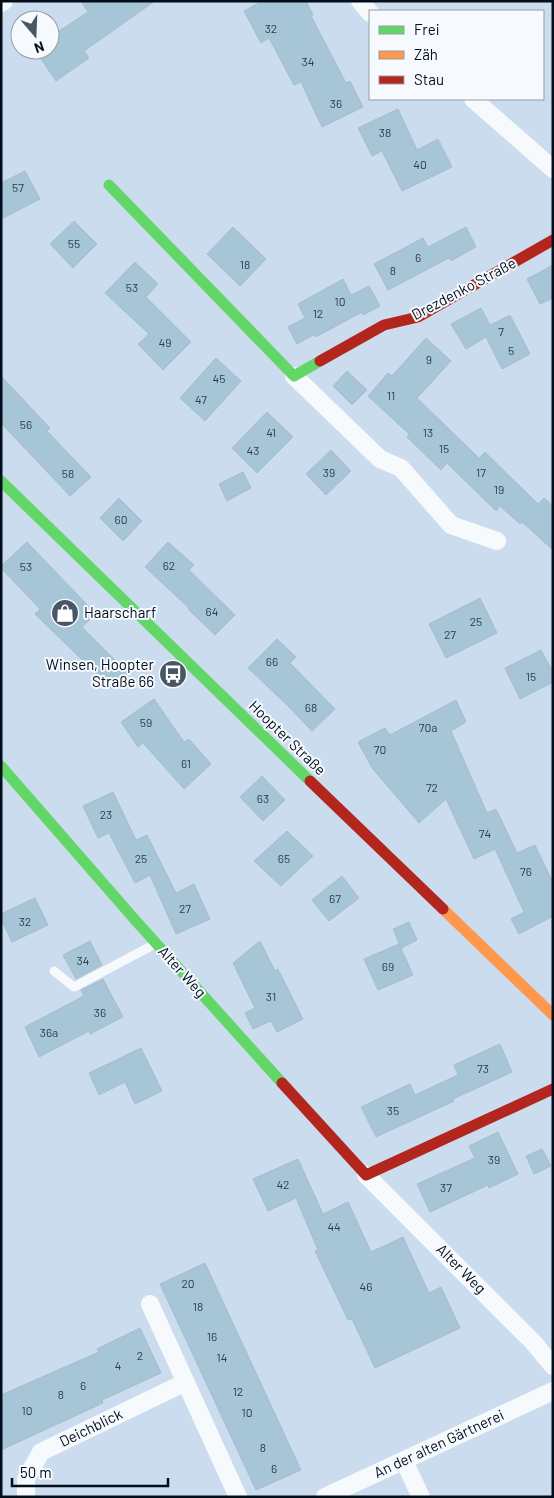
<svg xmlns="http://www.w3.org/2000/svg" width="554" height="1498" font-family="Barlow,sans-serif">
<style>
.building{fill:#a6c5d7;stroke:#aabcc9}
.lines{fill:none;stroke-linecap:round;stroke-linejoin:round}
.lane{stroke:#f7fafc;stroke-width:9}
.street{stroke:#f7fafc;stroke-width:18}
.fast{stroke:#63d668;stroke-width:11}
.slow{stroke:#ff974d;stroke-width:11}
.jam{stroke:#b3261e;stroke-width:11}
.labels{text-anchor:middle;stroke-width:4;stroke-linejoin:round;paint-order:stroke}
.number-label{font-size:12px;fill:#2b3c4a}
.street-label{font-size:15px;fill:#020e1b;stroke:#f6fafe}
.poi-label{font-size:15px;fill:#020e1b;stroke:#f6fafe;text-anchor:start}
</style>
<rect width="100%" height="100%" fill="#cbdcee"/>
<g class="building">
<polygon points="81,1 155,1 84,51 89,58 56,81 35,50 50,50 50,37 88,12"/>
<polygon points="262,1 306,1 313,15 311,16 346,83 350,81 363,107 322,127 301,82 294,85 269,38 261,43 244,11"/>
<polygon points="398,109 417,150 438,139 452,167 402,191 382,151 372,156 358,128"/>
<polygon points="25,171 40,199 1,219 1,183"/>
<polygon points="74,221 97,244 73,268 50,244"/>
<polygon points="233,227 266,259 240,286 207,254"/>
<polygon points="466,227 476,247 451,261 449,258 388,290 374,264 423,238 428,247"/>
<polygon points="135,262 158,284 146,297 191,342 163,370 138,344 149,334 105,293"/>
<polygon points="553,265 553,298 540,304 527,279"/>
<polygon points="343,279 351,295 369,286 380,306 363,315 362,312 316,337 315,334 297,344 288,327 305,318 298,304"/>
<polygon points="481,308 490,325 510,315 530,354 502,369 486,337 466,349 451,324"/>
<polygon points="426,338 451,361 417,398 479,458 485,452 538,504 544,498 553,506 553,550 522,522 520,524 500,506 496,511 447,463 441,470 407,437 409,434 368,396 388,373 392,376"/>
<polygon points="216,358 241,381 205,421 180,398"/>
<polygon points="347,371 367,390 352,405 333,386"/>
<polygon points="1,376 50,428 47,431 91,477 70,496 1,423"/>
<polygon points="267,412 293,437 257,473 232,448"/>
<polygon points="331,450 351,471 326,495 306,474"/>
<polygon points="243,472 251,488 227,501 219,484"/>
<polygon points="119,498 142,521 123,541 100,518"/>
<polygon points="27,542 96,614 82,627 128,673 112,689 35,614 40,609 1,568 1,566"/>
<polygon points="168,542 194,565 189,570 235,615 215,635 188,609 189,608 145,567"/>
<polygon points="480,598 497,633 446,658 429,624"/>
<polygon points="277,639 296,657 290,663 335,709 312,731 288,706 248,668"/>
<polygon points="541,650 553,672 553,682 520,699 505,668"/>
<polygon points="154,699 184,742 189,739 211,764 184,789 143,743 138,747 121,722"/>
<polygon points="456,700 466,722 451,731 487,813 496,809 517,853 535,845 553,883 553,916 519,934 511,919 524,912 495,849 474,859 446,799 419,823 372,768 358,742 385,728 390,735"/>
<polygon points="262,776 285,800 263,821 240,797"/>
<polygon points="113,792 136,840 147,835 176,893 194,884 210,919 176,934 150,875 135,883 109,833 98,838 83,806"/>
<polygon points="287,831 313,856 281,886 254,861"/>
<polygon points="342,876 359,898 329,921 312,900"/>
<polygon points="35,898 48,925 12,942 1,919 1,914"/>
<polygon points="409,922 417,940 401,948 393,929"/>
<polygon points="90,941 102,965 76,979 63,955"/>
<polygon points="260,941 275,971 278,969 303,1019 277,1032 271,1021 253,1029 245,1013 255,1008 233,963"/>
<polygon points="399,944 413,975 378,990 364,959"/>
<polygon points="103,979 123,1017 90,1034 89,1031 39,1057 25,1027 84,996 81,990"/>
<polygon points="500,1044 512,1072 453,1099 454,1101 376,1137 361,1107 410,1084 415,1095 458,1075 454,1065"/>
<polygon points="141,1048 162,1091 135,1104 125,1082 99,1095 89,1073"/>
<polygon points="498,1132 518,1174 489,1188 488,1185 430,1212 417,1184 475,1158 469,1146"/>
<polygon points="542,1149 551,1166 534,1174 526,1156"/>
<polygon points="298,1159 323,1214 348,1202 371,1252 403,1237 429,1293 441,1287 460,1328 375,1368 352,1319 348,1320 315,1251 318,1250 296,1198 268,1211 253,1179"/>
<polygon points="205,1263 301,1470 256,1490 160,1284"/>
<polygon points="140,1328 161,1373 102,1400 103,1403 1,1450 1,1395 99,1352 97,1349"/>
</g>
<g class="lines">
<polyline class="lane" points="54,971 74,987 155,944"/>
<g class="street">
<polyline points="360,1 370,13"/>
<polyline points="1,3 4,1"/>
<polyline points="473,99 553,169"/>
<polyline points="294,376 380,459 401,468 451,525 497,541"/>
<polyline points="366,1175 533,1342 553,1366"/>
<polyline points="150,1304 238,1497"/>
<polyline points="404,1461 421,1497"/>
<polyline points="26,1497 26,1479 41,1452 186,1382"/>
<polyline points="325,1497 553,1391"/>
</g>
<g class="fast">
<polyline points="109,185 294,376 320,361"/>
<polyline points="1,481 310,781"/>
<polyline points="1,766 136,921 282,1083"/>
</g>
<polyline class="slow" points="443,909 553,1015"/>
<g class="jam">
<polyline points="320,361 384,325 418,317 553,240"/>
<polyline points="310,781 443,909"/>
<polyline points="282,1083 366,1175 553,1089"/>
</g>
</g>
<defs>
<g id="shop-disc" transform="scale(1.4375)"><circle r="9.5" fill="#485665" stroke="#f6fafe"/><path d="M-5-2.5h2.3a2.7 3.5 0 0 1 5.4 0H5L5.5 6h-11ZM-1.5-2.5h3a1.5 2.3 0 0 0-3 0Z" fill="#fff"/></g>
<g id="bus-disc" transform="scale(1.4375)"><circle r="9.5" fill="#485665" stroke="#f6fafe"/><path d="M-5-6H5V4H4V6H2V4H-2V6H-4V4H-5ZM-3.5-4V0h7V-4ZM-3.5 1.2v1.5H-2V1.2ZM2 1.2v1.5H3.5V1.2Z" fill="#fff"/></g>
</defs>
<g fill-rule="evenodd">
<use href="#shop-disc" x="65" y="613"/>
<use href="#bus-disc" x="173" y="674"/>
</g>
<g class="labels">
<g class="number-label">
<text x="271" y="33">32</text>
<text x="308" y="66">34</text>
<text x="336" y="108">36</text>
<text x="385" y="137">38</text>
<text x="420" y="169">40</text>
<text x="18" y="192">57</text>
<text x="74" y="248">55</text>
<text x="418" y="262">6</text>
<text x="245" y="269">18</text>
<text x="393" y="275">8</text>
<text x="132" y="292">53</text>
<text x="340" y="306">10</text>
<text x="318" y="318">12</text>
<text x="501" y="336">7</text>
<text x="165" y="347">49</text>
<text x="511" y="355">5</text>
<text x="429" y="364">9</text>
<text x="219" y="383">45</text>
<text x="391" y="400">11</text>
<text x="201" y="404">47</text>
<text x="26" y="429">56</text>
<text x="271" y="437">41</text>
<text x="428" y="437">13</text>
<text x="444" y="453">15</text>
<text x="253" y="455">43</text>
<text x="329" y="477">39</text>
<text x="481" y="477">17</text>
<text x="68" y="478">58</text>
<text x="499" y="494">19</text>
<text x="121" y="524">60</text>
<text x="169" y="570">62</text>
<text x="26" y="571">53</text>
<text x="212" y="616">64</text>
<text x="476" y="626">25</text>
<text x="450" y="639">27</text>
<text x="272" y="666">66</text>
<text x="531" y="681">15</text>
<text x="311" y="712">68</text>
<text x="146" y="727">59</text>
<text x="428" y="732">70a</text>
<text x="380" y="754">70</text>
<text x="186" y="768">61</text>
<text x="432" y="792">72</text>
<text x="263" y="803">63</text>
<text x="106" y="819">23</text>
<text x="485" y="838">74</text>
<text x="141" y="863">25</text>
<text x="284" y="863">65</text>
<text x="526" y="876">76</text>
<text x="335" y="903">67</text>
<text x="185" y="913">27</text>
<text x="25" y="926">32</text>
<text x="83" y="965">34</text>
<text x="388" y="971">69</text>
<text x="271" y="1001">31</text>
<text x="100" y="1017">36</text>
<text x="49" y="1037">36a</text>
<text x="483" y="1073">73</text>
<text x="393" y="1115">35</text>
<text x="494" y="1164">39</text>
<text x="283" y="1189">42</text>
<text x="446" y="1192">37</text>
<text x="334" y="1231">44</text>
<text x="188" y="1288">20</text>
<text x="366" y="1291">46</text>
<text x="198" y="1311">18</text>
<text x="212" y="1341">16</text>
<text x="140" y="1360">2</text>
<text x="222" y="1362">14</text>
<text x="118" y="1370">4</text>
<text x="83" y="1390">6</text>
<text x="238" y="1396">12</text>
<text x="61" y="1399">8</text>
<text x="27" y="1415">10</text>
<text x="247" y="1417">10</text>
<text x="263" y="1452">8</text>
<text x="274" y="1473">6</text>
</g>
<g class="street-label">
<text transform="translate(464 289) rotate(-28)" y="5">Drezdenko Straße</text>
<text transform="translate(287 738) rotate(44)" y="5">Hoopter Straße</text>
<text transform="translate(182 972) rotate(48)" y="5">Alter Weg</text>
<text transform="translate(461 1269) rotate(45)" y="5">Alter Weg</text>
<text transform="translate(91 1428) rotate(-26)" y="5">Deichblick</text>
<text transform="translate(439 1444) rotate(-25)" y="5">An der alten Gärtnerei</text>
</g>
<g class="poi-label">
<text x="84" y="618">Haarscharf</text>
<text x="154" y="670" text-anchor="end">Winsen, Hoopter<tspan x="154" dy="17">Straße 66</tspan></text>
</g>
</g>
<rect width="554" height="1498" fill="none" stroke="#020e1b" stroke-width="5"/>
<rect x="369" y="10" width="175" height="90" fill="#f6fafe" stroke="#949ca3"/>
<rect x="379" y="26" width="25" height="8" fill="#63d668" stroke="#949ca3"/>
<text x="414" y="35" font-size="15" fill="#020e1b">Frei</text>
<rect x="379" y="51" width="25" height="8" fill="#ff974d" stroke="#949ca3"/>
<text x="414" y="60" font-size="15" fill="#020e1b">Zäh</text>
<rect x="379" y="76" width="25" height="8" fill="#b3261e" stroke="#949ca3"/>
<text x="414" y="85" font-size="15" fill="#020e1b">Stau</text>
<g transform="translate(35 35) rotate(161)"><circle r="24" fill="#f6fafe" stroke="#949ca3"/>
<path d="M0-4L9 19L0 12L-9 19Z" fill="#485665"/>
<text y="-8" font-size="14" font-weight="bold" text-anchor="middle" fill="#020e1b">N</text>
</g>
<path d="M12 1478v8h156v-8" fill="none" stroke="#020e1b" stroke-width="2.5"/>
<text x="20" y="1478" font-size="15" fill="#020e1b" stroke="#f6fafe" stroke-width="4" paint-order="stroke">50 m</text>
</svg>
